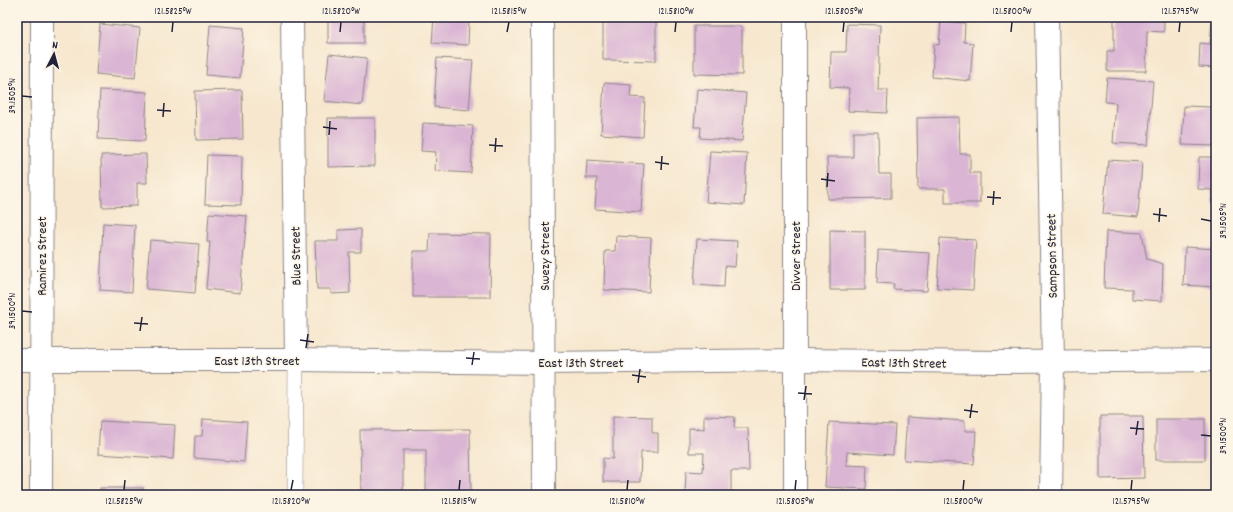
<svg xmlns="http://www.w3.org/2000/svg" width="1233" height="512" font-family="Dekko,sans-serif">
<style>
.building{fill:#dab5d4}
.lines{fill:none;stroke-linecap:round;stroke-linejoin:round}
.service-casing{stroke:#8c8484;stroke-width:16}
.minor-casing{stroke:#8c8484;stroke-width:24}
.tertiary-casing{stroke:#8c8484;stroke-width:24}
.service{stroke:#fff;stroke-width:15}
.minor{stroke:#fff;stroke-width:22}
.tertiary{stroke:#fff;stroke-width:22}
.ticks{fill:none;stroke:#22223b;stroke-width:1.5}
.labels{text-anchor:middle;stroke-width:3;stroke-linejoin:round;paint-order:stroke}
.street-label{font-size:14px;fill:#22223b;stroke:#fcf5e5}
.neatline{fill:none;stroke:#22223b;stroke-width:1.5}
.ticks-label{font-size:10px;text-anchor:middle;fill:#22223b}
</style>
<rect width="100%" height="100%" fill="#fcf5e5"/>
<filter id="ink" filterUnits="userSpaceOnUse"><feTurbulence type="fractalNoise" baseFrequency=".025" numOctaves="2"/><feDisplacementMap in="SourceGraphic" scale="8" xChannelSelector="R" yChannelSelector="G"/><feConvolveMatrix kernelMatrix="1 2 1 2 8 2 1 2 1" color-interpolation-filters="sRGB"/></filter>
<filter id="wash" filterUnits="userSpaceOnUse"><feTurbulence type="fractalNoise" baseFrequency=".012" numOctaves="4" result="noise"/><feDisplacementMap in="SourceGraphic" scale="16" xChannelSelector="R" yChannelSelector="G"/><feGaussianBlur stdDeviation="0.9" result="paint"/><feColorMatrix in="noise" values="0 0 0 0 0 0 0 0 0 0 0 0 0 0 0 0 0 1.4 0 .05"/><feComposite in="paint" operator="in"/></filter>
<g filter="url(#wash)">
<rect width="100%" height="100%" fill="#f7e7ce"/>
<g id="blocks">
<g class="building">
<rect x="328" y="17" width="36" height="26"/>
<polygon points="434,17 469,17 468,45 432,43"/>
<polygon points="603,17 656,17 656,61 603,60"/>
<polygon points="1114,17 1164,17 1164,32 1147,31 1146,71 1107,71 1107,51 1114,51"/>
<polygon points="1212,17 1216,17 1216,68 1199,67 1200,43 1210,44"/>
<polygon points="941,21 965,23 964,42 973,43 970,81 932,77 934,44 939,45"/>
<polygon points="100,24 140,28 135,78 96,74"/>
<polygon points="847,24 880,25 878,90 888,90 887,113 848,111 849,88 830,87 831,52 846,52"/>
<polygon points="210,25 244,28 240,78 206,75"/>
<polygon points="694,26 742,26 742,75 694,74"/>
<polygon points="329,54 367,58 362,105 324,101"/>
<polygon points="437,58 473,60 469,110 434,107"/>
<polygon points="1107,78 1153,81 1148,145 1113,143 1116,103 1105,102"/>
<polygon points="1213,78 1216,79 1216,146 1182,145 1184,106 1211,107"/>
<polygon points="604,83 631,85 630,97 645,98 643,137 601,134"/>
<polygon points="697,89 746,93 742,141 700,138 701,127 694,127"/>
<polygon points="100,90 147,92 145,141 98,139"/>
<polygon points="242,90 243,139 196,140 195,91"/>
<polygon points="959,117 960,154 970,154 970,173 980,173 980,203 945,203 945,189 918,189 917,118"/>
<polygon points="328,118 375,118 375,166 328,167"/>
<polygon points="423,123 473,126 471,173 435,171 436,152 421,151"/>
<polygon points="853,132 878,132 879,174 891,174 891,198 828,199 827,157 853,157"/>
<polygon points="710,151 747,153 744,205 706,202"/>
<polygon points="146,154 147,183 137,183 137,206 102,207 101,155"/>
<polygon points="207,155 242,156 241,205 205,204"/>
<polygon points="1199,157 1216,157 1216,203 1212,203 1212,190 1198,189"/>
<polygon points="587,160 644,164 641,212 595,209 597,178 586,178"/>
<polygon points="1108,160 1142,162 1138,217 1103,214"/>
<polygon points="209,213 247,216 240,293 206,289 210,242 207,242"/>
<polygon points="103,223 135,225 132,292 100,290"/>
<polygon points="361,229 361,252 349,252 350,293 331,294 331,289 317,289 315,241 338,241 338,230"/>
<polygon points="830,230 865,231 865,290 830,290"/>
<polygon points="1106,231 1142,233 1147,259 1163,264 1162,301 1132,299 1132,289 1104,288"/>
<polygon points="430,233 491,234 490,297 413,297 413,251 429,251"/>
<polygon points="616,236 651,238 649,292 604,290 605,251 615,251"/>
<polygon points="940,238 976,240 973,290 937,288"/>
<polygon points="697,239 737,241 735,267 725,266 724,287 694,285"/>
<polygon points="150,240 199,244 195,293 146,289"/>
<polygon points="1185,247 1216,249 1216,287 1183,285"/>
<polygon points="878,250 930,253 927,291 893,289 894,284 877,283"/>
<polygon points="613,416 652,417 652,433 658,433 658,452 641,452 640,482 603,482 603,458 613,459"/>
<polygon points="704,416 735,417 734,428 748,428 749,471 731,471 731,495 685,495 686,471 703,472 704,453 689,453 689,428 704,429"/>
<polygon points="1100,416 1143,416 1144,478 1100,479"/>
<polygon points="907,417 965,421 965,431 976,431 974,464 904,460"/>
<polygon points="203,419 247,422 244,462 194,458 195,436 202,436"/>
<rect x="1156" y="419" width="49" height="41"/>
<polygon points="100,421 175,425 173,459 98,454"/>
<polygon points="829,422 895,425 893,455 847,452 846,465 867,466 866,489 825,487"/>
<polygon points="470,429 471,495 426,495 426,450 403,450 403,495 361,495 360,430"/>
<polygon points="1215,437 1216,437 1216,487 1211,487"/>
<rect x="100" y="488" width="43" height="7"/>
</g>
</g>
</g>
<g filter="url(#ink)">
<use href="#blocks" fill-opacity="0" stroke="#8c8484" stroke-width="1"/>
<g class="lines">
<g class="service-casing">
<polyline id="service" points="295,495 296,360"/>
</g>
<g class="minor-casing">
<g id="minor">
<polyline points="292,17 296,360"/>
<polyline points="542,17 544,495"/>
<polyline points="1047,17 1053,362 1051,495"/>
<polyline points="17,360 296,360 545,363 795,360 1003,362 1216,360"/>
<polyline points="795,495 795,17"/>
</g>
</g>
<g class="tertiary-casing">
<polyline id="tertiary" points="41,495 42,17"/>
</g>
<use href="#service" class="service"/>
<use href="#minor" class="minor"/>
<use href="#tertiary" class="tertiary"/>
</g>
</g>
<path class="ticks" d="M172,32L173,22M340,32L341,22M507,32L509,22M675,32L676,22M843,32L844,22M1011,32L1012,22M1179,32L1180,22M22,96L32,97M157,110L171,111M163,117L164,103M323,127L337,129M329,135L330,121M489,145L503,146M495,152L496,138M655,162L669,164M661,170L662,156M821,179L835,181M827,187L828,173M987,197L1001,198M993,205L994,191M1153,214L1167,216M1201,219L1211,221M1159,222L1160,208M22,311L32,312M134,323L148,324M140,331L142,317M300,340L314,342M306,348L308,334M466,358L480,359M472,365L474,352M632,375L646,377M638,383L640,369M798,393L812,394M804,400L806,386M964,410L978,412M970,418L972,404M1130,428L1144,429M1136,435L1138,421M1201,435L1211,436M124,490L125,480M291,490L293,480M459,490L460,480M627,490L628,480M795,490L796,480M963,490L964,480M1131,490L1132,480"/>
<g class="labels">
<g class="street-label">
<text transform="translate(41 256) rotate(-90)" y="5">Ramirez Street</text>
<text transform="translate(295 256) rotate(-91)" y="5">Blue Street</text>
<text transform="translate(544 256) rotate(-90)" y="5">Swezy Street</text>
<text transform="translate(795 256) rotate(-90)" y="5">Divver Street</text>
<text transform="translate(1051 256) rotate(-91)" y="5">Sampson Street</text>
<text x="257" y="365">East 13th Street</text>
<text x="581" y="367">East 13th Street</text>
<text transform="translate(904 362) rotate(1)" y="5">East 13th Street</text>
</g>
</g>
<rect width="1233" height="512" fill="none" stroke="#fcf5e5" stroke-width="44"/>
<g transform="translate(54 54) rotate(6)" stroke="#fcf5e5" stroke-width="3" paint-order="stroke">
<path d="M0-3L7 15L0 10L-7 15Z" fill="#22223b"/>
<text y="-6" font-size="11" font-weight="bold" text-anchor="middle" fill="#22223b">N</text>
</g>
<rect x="22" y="22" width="1189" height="468" class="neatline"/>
<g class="ticks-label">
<text x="173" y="14">121.5825°W</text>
<text x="341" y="14">121.5820°W</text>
<text x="509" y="14">121.5815°W</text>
<text x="676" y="14">121.5810°W</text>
<text x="844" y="14">121.5805°W</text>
<text x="1012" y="14">121.5800°W</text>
<text x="1180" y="14">121.5795°W</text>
<text transform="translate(11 96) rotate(-90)" y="4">39.1505°N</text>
<text transform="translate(1222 221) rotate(-90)" y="4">39.1505°N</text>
<text transform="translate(11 311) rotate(-90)" y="4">39.1500°N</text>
<text transform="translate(1222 436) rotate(-90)" y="4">39.1500°N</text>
<text x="124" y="504">121.5825°W</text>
<text x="291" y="504">121.5820°W</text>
<text x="459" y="504">121.5815°W</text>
<text x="627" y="504">121.5810°W</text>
<text x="795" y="504">121.5805°W</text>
<text x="963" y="504">121.5800°W</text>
<text x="1131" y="504">121.5795°W</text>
</g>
</svg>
